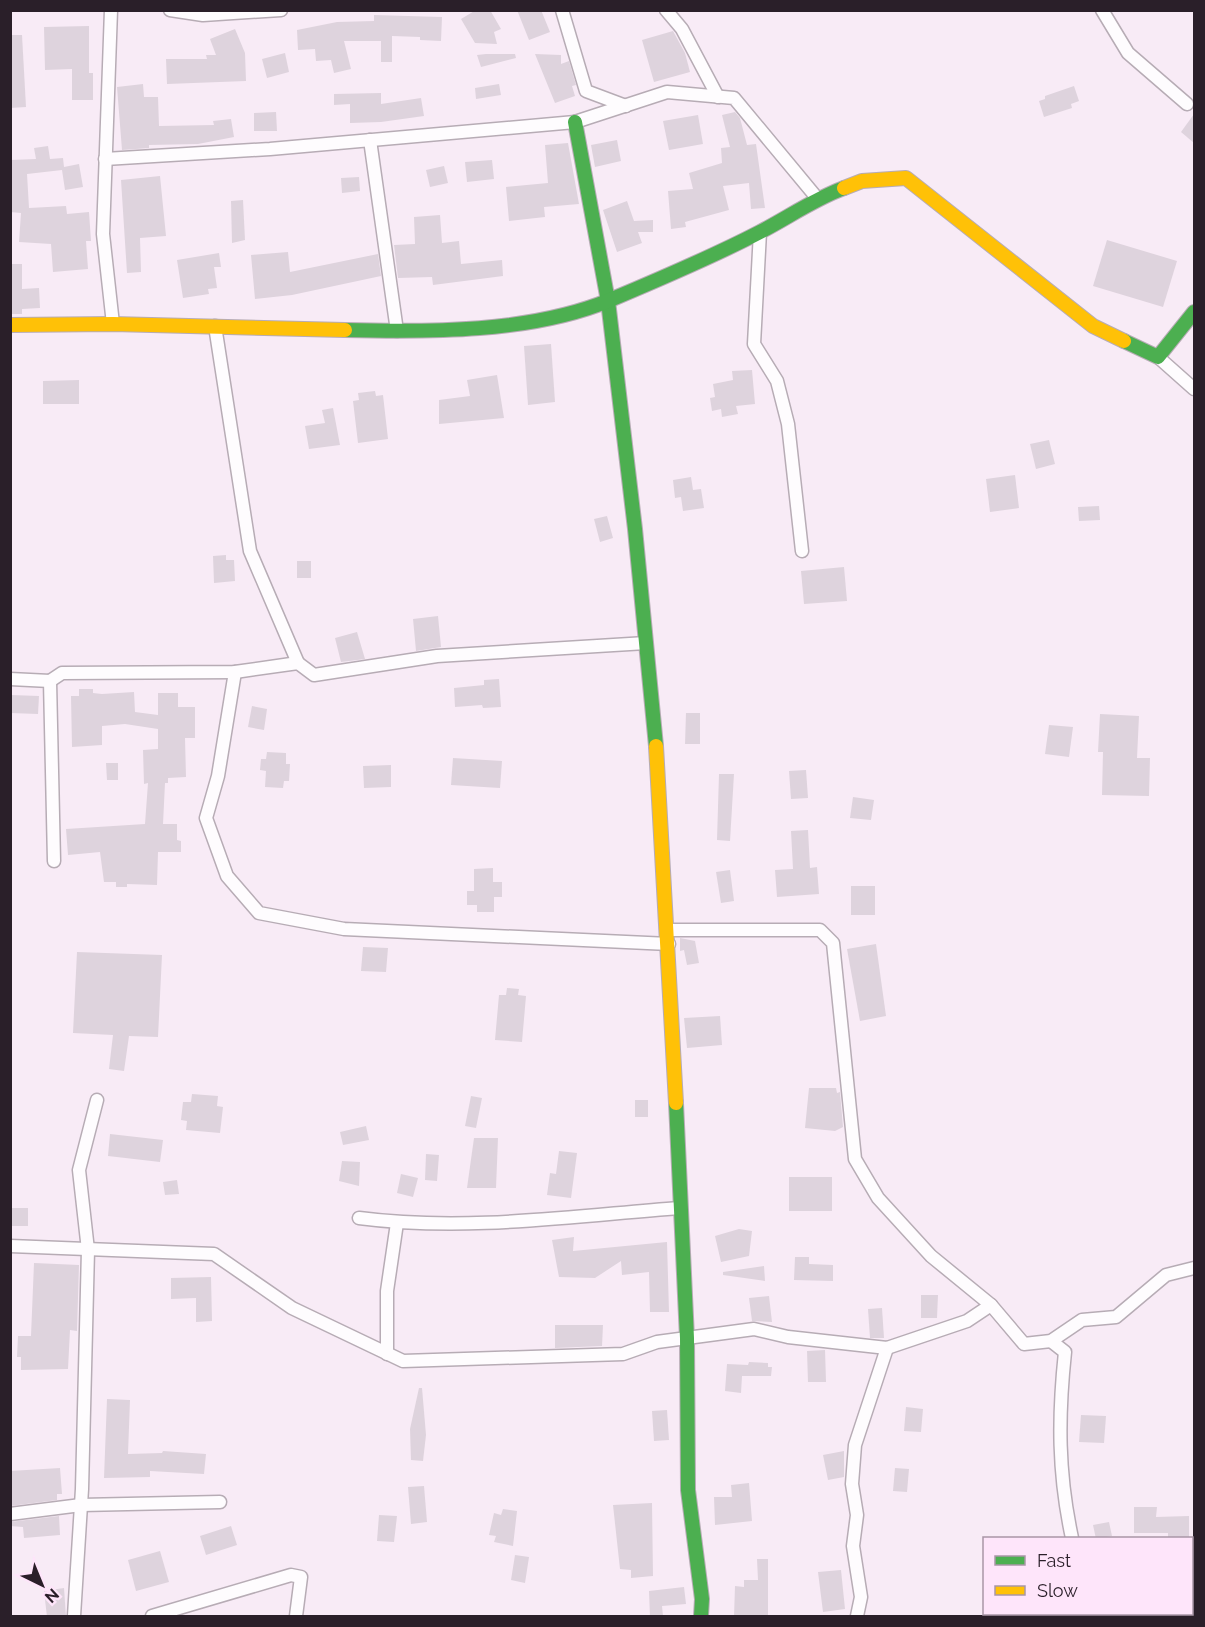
<svg xmlns="http://www.w3.org/2000/svg" width="1205" height="1627" font-family="Raleway,sans-serif">
<style>
.building{fill:#ded3dd}
.lines{fill:none;stroke-linecap:round;stroke-linejoin:round}
.street-casing{stroke:#b7acb5;stroke-width:15}
.fast-casing{stroke:#b7acb5;stroke-width:16}
.slow-casing{stroke:#b7acb5;stroke-width:16}
.street{stroke:#fefcfe;stroke-width:12}
.fast{stroke:#4caf50;stroke-width:14}
.slow{stroke:#ffc107;stroke-width:14}
</style>
<rect width="100%" height="100%" fill="#f8ebf6"/>
<g class="building">
<polygon points="476,10 490,10 501,29 494,32 497,44 475,43 461,19"/>
<polygon points="517,10 541,10 550,32 529,40"/>
<polygon points="374,15 442,17 441,41 420,40 420,37 392,36 392,62 381,62 381,41 344,41 351,69 334,73 331,60 316,61 315,49 298,50 297,30 337,22 374,21"/>
<polygon points="89,26 89,73 93,73 93,100 72,100 72,69 45,70 44,27"/>
<polygon points="235,29 245,53 246,81 167,84 166,59 207,59 206,55 216,55 210,39"/>
<polygon points="673,31 685,53 690,72 654,82 642,40"/>
<polygon points="10,35 22,35 26,107 10,108"/>
<polygon points="285,53 289,72 267,78 262,59"/>
<polygon points="486,54 515,54 516,58 481,67 477,55"/>
<polygon points="535,54 561,55 561,64 569,61 576,85 572,86 575,96 555,103"/>
<polygon points="143,84 144,97 158,97 159,126 214,125 213,121 231,119 234,137 198,144 149,145 149,148 122,150 117,87"/>
<polygon points="499,84 501,95 476,99 475,88"/>
<polygon points="1074,86 1079,101 1071,104 1072,108 1044,117 1039,101 1045,99 1045,96"/>
<polygon points="381,93 381,104 421,98 424,116 381,122 350,123 350,104 334,105 334,94"/>
<polygon points="276,112 277,131 254,131 254,113"/>
<polygon points="735,112 740,118 747,145 756,144 765,208 751,209 749,183 723,186 729,210 685,222 686,227 671,229 668,191 693,189 689,173 722,163 721,148 730,147 722,115"/>
<polygon points="1194,114 1194,143 1181,132"/>
<polygon points="698,115 703,144 669,150 663,121"/>
<polygon points="617,140 621,161 595,167 591,145"/>
<polygon points="568,143 579,204 544,207 545,217 509,221 506,187 548,183 545,145"/>
<polygon points="48,146 50,159 63,158 64,167 79,164 83,187 65,190 62,170 27,174 29,208 66,206 67,214 89,212 91,241 86,241 88,269 53,272 51,244 19,242 21,213 10,212 10,160 36,159 34,148"/>
<polygon points="492,160 494,179 467,182 465,162"/>
<polygon points="444,166 448,183 430,187 426,170"/>
<polygon points="160,176 166,236 140,238 141,272 127,273 121,180"/>
<polygon points="359,177 360,191 342,193 341,178"/>
<polygon points="243,200 245,240 232,243 231,201"/>
<polygon points="627,201 634,221 653,220 653,232 638,232 642,243 617,252 603,210"/>
<polygon points="440,215 442,243 459,241 461,264 502,260 503,276 433,285 432,277 398,278 394,245 415,244 414,217"/>
<polygon points="1107,240 1177,261 1163,307 1093,286"/>
<polygon points="288,252 290,272 378,254 381,276 292,295 255,299 251,255"/>
<polygon points="219,253 221,267 214,267 217,288 208,289 209,294 183,298 177,260"/>
<polygon points="11,264 22,264 22,289 39,288 40,308 22,309 22,314 12,314"/>
<polygon points="551,344 555,402 528,405 524,346"/>
<polygon points="752,370 755,404 736,406 738,414 722,417 721,409 712,411 710,398 715,397 713,384 733,380 732,371"/>
<polygon points="497,375 504,418 439,424 439,400 470,396 467,380"/>
<polygon points="79,380 79,404 43,404 43,381"/>
<polygon points="375,391 376,396 383,395 388,439 358,443 353,401 359,400 358,393"/>
<polygon points="333,408 340,445 309,449 305,426 325,423 322,410"/>
<polygon points="1049,440 1055,464 1036,469 1030,444"/>
<polygon points="1015,475 1019,508 990,512 986,479"/>
<polygon points="691,477 693,490 701,489 704,508 683,511 681,497 675,498 673,480"/>
<polygon points="1099,506 1100,520 1079,521 1078,507"/>
<polygon points="607,516 613,538 600,542 594,519"/>
<polygon points="226,555 226,560 234,560 235,581 214,583 213,556"/>
<rect x="297" y="561" width="14" height="17"/>
<polygon points="844,567 847,601 804,604 801,571"/>
<polygon points="438,616 441,647 416,651 413,619"/>
<polygon points="357,632 365,659 341,662 335,638"/>
<polygon points="499,679 501,707 483,708 482,705 455,707 454,688 484,685 484,680"/>
<polygon points="79,689 93,689 93,693 102,694 134,692 135,712 158,715 158,693 178,693 178,707 195,707 195,738 185,738 186,777 168,778 168,783 165,783 163,824 177,824 177,840 181,841 181,852 158,852 157,885 127,884 127,887 116,887 116,882 104,882 100,852 68,855 66,829 145,824 148,783 144,784 143,750 158,749 158,729 125,724 102,726 102,745 72,747 71,696 79,696"/>
<polygon points="11,695 39,696 38,714 10,713"/>
<polygon points="252,706 267,709 264,730 248,727"/>
<polygon points="686,713 700,713 700,744 685,744"/>
<polygon points="1100,714 1139,716 1137,758 1150,758 1149,796 1102,795 1103,752 1098,752"/>
<polygon points="1049,725 1073,727 1069,757 1045,754"/>
<polygon points="267,752 286,753 286,764 290,764 289,781 284,781 283,788 265,787 266,771 260,770 261,759 266,759"/>
<polygon points="453,758 502,761 500,788 451,785"/>
<polygon points="106,763 118,763 118,780 107,780"/>
<polygon points="391,765 391,787 364,788 363,766"/>
<polygon points="806,770 808,798 791,799 789,771"/>
<polygon points="719,774 734,774 730,841 717,840"/>
<polygon points="853,797 874,800 871,820 850,818"/>
<polygon points="808,830 810,868 817,867 819,894 777,897 775,870 793,869 791,831"/>
<polygon points="493,868 493,882 502,882 502,897 494,897 494,912 477,912 477,905 467,905 467,891 474,891 474,869"/>
<polygon points="730,870 734,901 721,903 716,872"/>
<rect x="851" y="886" width="24" height="29"/>
<polygon points="680,938 695,941 699,963 687,965 684,950 680,951"/>
<polygon points="876,944 886,1016 860,1021 847,949"/>
<polygon points="363,947 388,948 386,972 361,971"/>
<polygon points="77,952 162,955 158,1037 129,1036 124,1071 109,1069 113,1035 73,1033"/>
<polygon points="507,988 519,989 518,995 526,996 522,1042 495,1040 499,995 506,995"/>
<polygon points="720,1016 722,1045 687,1048 684,1018"/>
<polygon points="809,1088 836,1088 837,1093 840,1092 843,1127 835,1131 805,1128"/>
<polygon points="192,1094 218,1096 217,1106 223,1107 220,1133 186,1130 187,1121 181,1120 183,1102 191,1102"/>
<polygon points="471,1096 482,1098 476,1128 465,1126"/>
<rect x="635" y="1100" width="13" height="17"/>
<polygon points="366,1126 369,1140 343,1145 340,1132"/>
<polygon points="110,1134 163,1140 160,1162 108,1156"/>
<polygon points="474,1138 498,1138 496,1188 467,1188"/>
<polygon points="559,1151 577,1153 571,1198 547,1195 550,1173 556,1174"/>
<polygon points="426,1154 439,1155 437,1181 425,1180"/>
<polygon points="342,1161 360,1162 359,1186 339,1181"/>
<polygon points="401,1174 418,1178 413,1197 397,1193"/>
<rect x="789" y="1177" width="43" height="34"/>
<polygon points="177,1180 179,1194 165,1195 163,1182"/>
<rect x="10" y="1208" width="18" height="18"/>
<polygon points="739,1229 752,1231 749,1256 721,1262 715,1236"/>
<polygon points="574,1237 573,1251 667,1242 669,1312 650,1312 649,1272 622,1275 621,1261 595,1278 559,1277 552,1240"/>
<polygon points="795,1257 809,1257 809,1264 833,1265 833,1281 794,1280"/>
<polygon points="34,1263 79,1265 77,1331 70,1330 68,1369 21,1370 21,1357 17,1357 18,1336 31,1336"/>
<polygon points="764,1266 765,1281 723,1275 723,1272"/>
<polygon points="211,1277 212,1321 196,1322 196,1298 171,1299 171,1278"/>
<polygon points="921,1295 938,1295 937,1318 921,1318"/>
<polygon points="769,1296 772,1322 752,1321 749,1298"/>
<polygon points="882,1308 884,1338 870,1338 868,1309"/>
<polygon points="555,1325 603,1325 602,1346 555,1348"/>
<polygon points="825,1350 826,1382 808,1382 807,1351"/>
<polygon points="749,1362 768,1363 768,1367 772,1367 771,1376 742,1376 741,1393 725,1391 727,1364 748,1365"/>
<polygon points="419,1388 422,1388 426,1435 423,1461 411,1460 410,1429"/>
<polygon points="107,1399 130,1400 128,1454 162,1453 163,1451 206,1454 204,1474 150,1471 150,1477 104,1478"/>
<polygon points="906,1407 923,1409 921,1432 904,1431"/>
<polygon points="667,1410 669,1440 654,1441 652,1411"/>
<polygon points="1081,1415 1106,1416 1104,1443 1079,1442"/>
<polygon points="844,1451 844,1477 828,1480 823,1455"/>
<polygon points="60,1468 62,1494 57,1494 57,1500 10,1506 10,1471"/>
<polygon points="895,1468 909,1469 907,1492 893,1491"/>
<polygon points="749,1483 752,1521 715,1525 714,1497 732,1497 731,1485"/>
<polygon points="424,1486 427,1522 411,1524 408,1487"/>
<polygon points="652,1503 653,1576 631,1578 631,1570 620,1569 613,1505"/>
<polygon points="1134,1507 1157,1507 1156,1517 1189,1516 1189,1539 1168,1539 1168,1533 1134,1533"/>
<polygon points="503,1509 517,1511 513,1546 494,1542 496,1536 489,1535 494,1513 501,1515"/>
<polygon points="379,1515 397,1516 394,1542 377,1541"/>
<polygon points="59,1516 60,1535 24,1538 23,1527 10,1526 10,1522"/>
<polygon points="1109,1522 1112,1536 1096,1539 1093,1525"/>
<polygon points="231,1526 237,1545 206,1555 200,1536"/>
<polygon points="160,1551 169,1582 136,1591 128,1560"/>
<polygon points="515,1555 529,1557 525,1583 511,1580"/>
<polygon points="757,1559 768,1559 768,1617 734,1617 735,1586 744,1587 744,1580 758,1580"/>
<polygon points="841,1570 845,1609 823,1612 818,1572"/>
<polygon points="684,1587 686,1604 662,1606 663,1616 650,1617 649,1591"/>
<polygon points="64,1588 66,1617 47,1617 44,1591"/>
</g>
<g class="lines">
<g class="street-casing">
<g id="street">
<polyline points="111,10 103,234 113,324"/>
<polyline points="170,10 203,15 281,10"/>
<polyline points="562,10 586,91 626,106"/>
<polyline points="666,10 682,29 718,97"/>
<polyline points="1102,10 1128,53 1187,104"/>
<polyline points="370,140 397,331"/>
<polyline points="105,159 270,149 575,122 667,92 734,98 817,198"/>
<polyline points="760,232 754,344 777,381 788,424 802,551"/>
<polyline points="215,326 250,551 298,663"/>
<polyline points="1158,357 1194,389"/>
<polyline points="235,672 218,776 206,818 227,876 259,913 344,929 669,944"/>
<polyline points="10,679 50,681 54,861"/>
<polyline points="50,681 62,673 235,672 298,663 314,675 437,656 646,643"/>
<polyline points="668,930 820,930 833,943 855,1159 878,1198 931,1256 991,1305 1024,1344 1051,1341 1082,1320 1116,1317 1166,1275 1194,1268"/>
<path d="M359,1218C465,1232 574,1216 679,1208"/>
<polyline points="10,1246 214,1254 292,1308 403,1361 623,1354 657,1342 754,1329 788,1337 887,1348 967,1321 991,1305"/>
<path d="M1051,1341L1065,1352C1058,1418 1058,1473 1072,1538"/>
<polyline points="387,1354 387,1291 397,1223"/>
<polyline points="10,1514 81,1505 220,1502"/>
<polyline points="1087,1614 1087,1616"/>
<polyline points="74,1616 82,1489 88,1250 79,1170 97,1100"/>
<polyline points="152,1616 291,1575 301,1577 296,1616"/>
<polyline points="857,1616 861,1597 853,1546 857,1515 852,1484 855,1445 887,1348"/>
</g>
</g>
<g class="fast-casing">
<g id="fast">
<polyline points="575,122 608,301 635,529 656,746"/>
<path d="M345,330C429,332 531,333 610,300C660,279 712,257 760,232C789,217 814,199 844,188"/>
<polyline points="1124,341 1158,357 1194,312"/>
<polyline points="676,1103 687,1338 688,1490 702,1599 701,1616"/>
</g>
</g>
<g class="slow-casing">
<g id="slow">
<polyline points="844,188 862,181 906,178 1093,326 1124,341"/>
<polyline points="10,325 113,324 345,330"/>
<polyline points="656,746 676,1103"/>
</g>
</g>
<use href="#street" class="street"/>
<use href="#fast" class="fast"/>
<use href="#slow" class="slow"/>
</g>
<rect width="1205" height="1627" fill="none" stroke="#2a1f29" stroke-width="24"/>
<rect x="983" y="1537" width="210" height="78" fill="#fee5fa" stroke="#a996a6" stroke-width="1.5"/>
<rect x="995" y="1556" width="30" height="9" fill="#4caf50" stroke="#a996a6" stroke-width="1.5"/>
<text x="1037" y="1567" font-size="18" fill="#2a1f29">Fast</text>
<rect x="995" y="1586" width="30" height="9" fill="#ffc107" stroke="#a996a6" stroke-width="1.5"/>
<text x="1037" y="1597" font-size="18" fill="#2a1f29">Slow</text>
<g transform="translate(42 1585) rotate(137)" stroke="#fee5fa" stroke-width="4.5" paint-order="stroke">
<path d="M0-4.5L10 22L0 15L-10 22Z" fill="#2a1f29"/>
<text y="-9" font-size="16" font-weight="bold" text-anchor="middle" fill="#2a1f29">N</text>
</g>
</svg>
